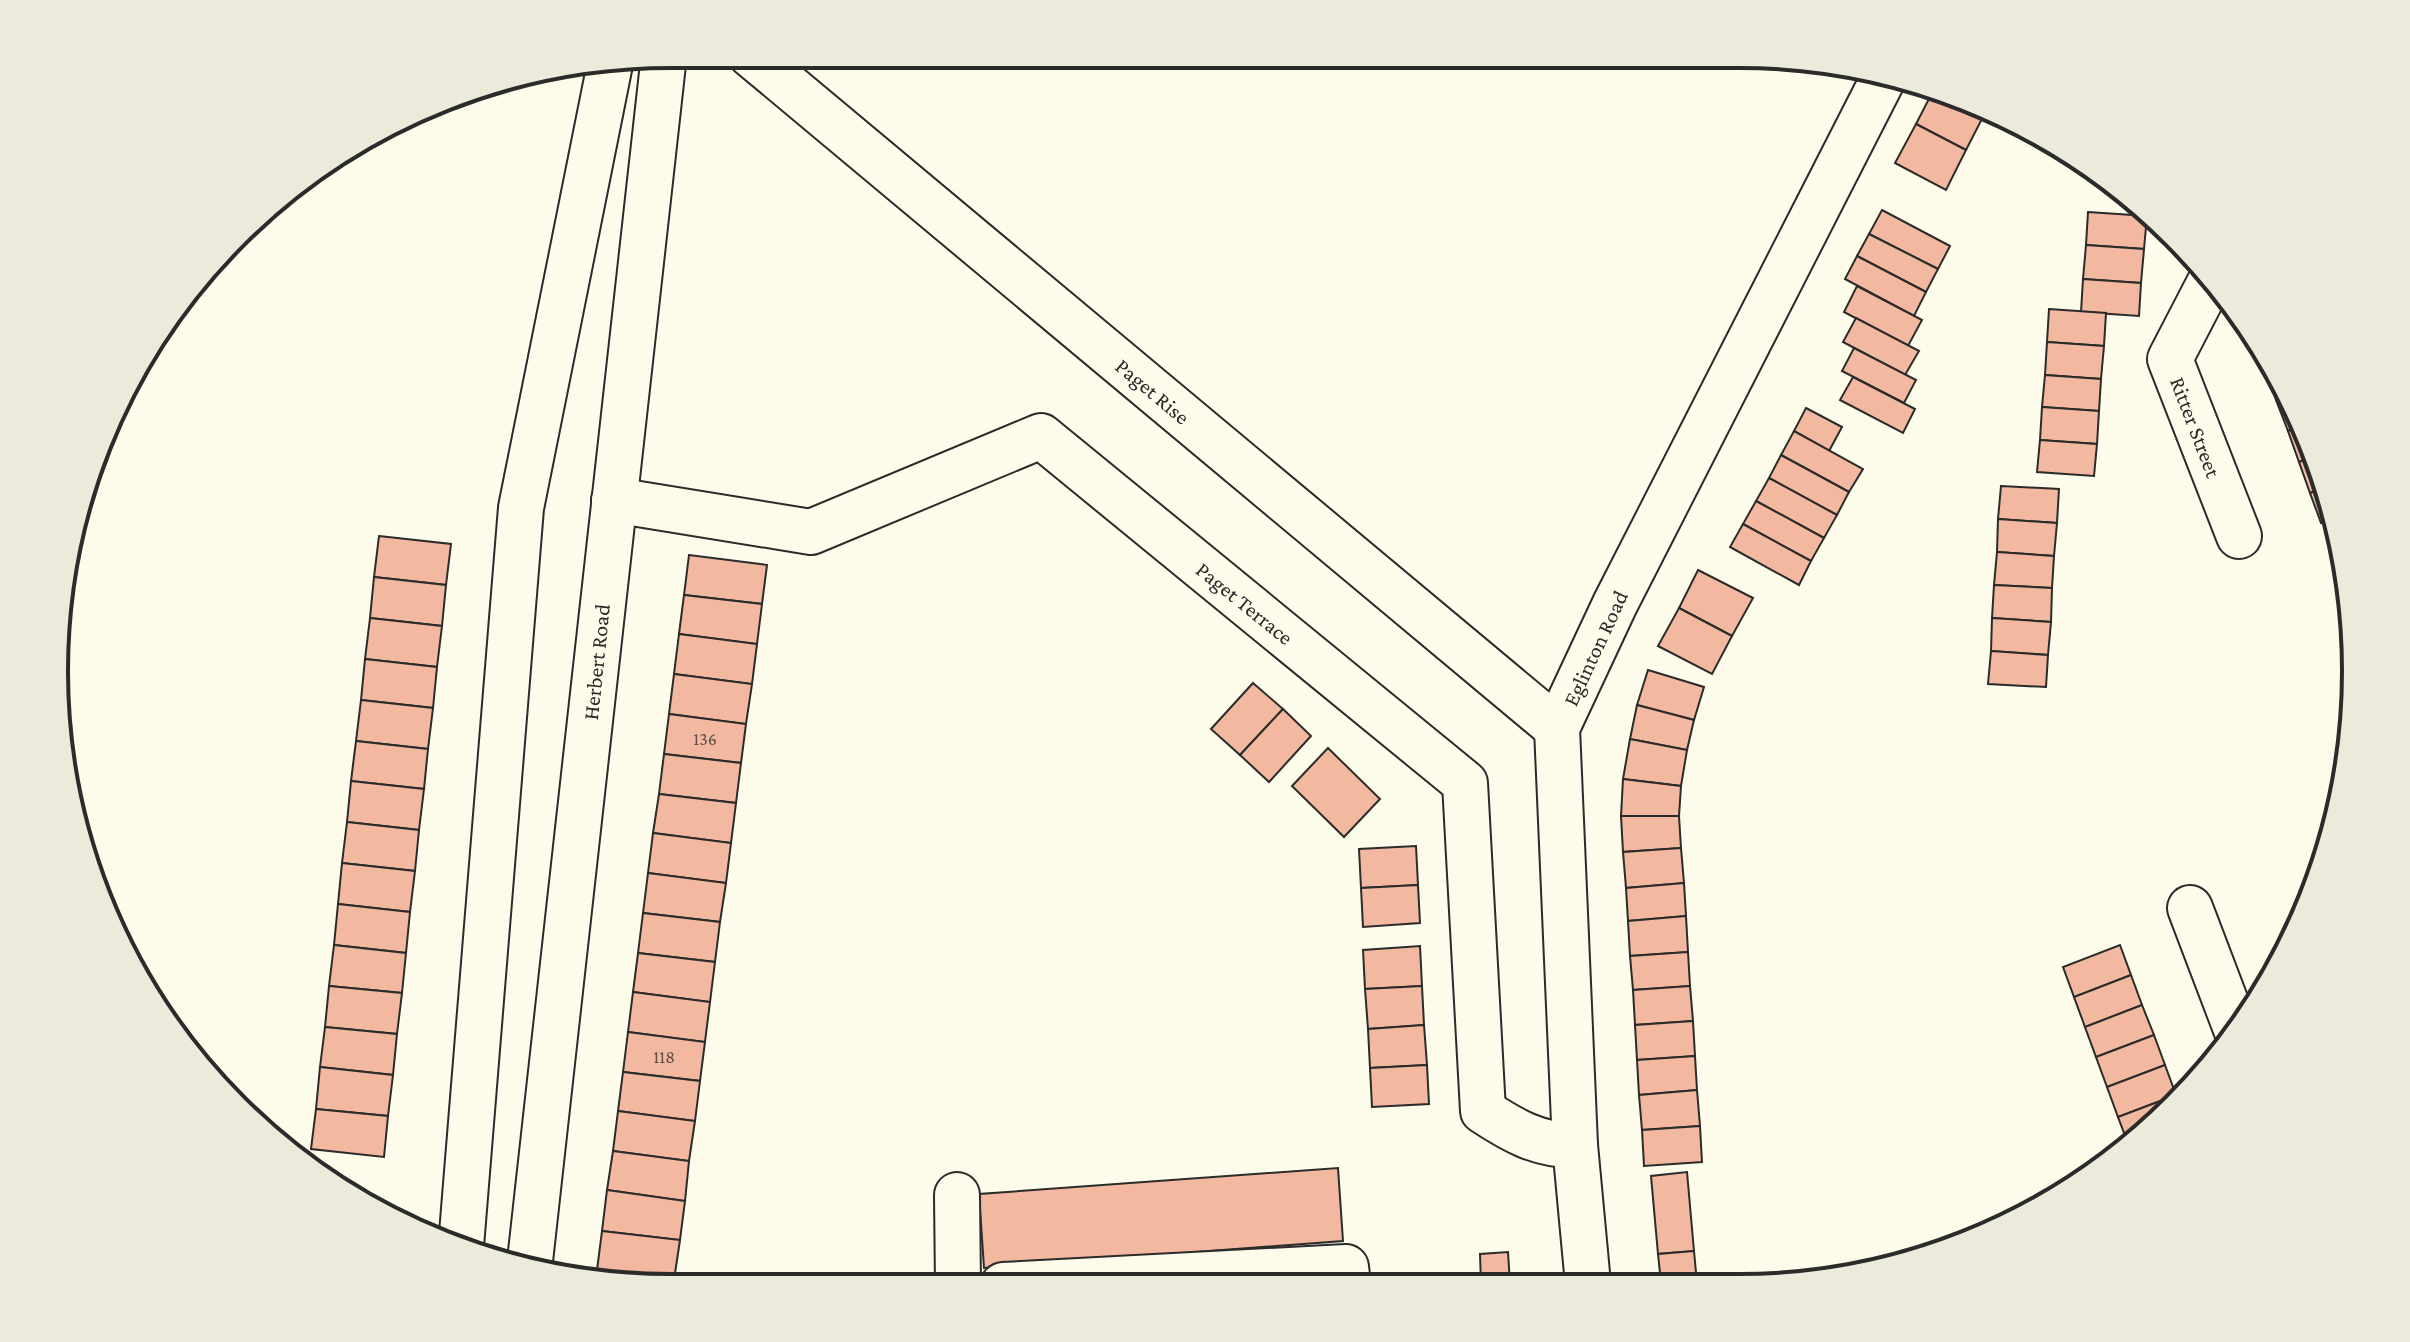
<svg xmlns="http://www.w3.org/2000/svg" width="2410" height="1342" font-family="'Crimson Pro',serif">
<style>
.building{fill:#f2b8a0;stroke:#2b2b2b;stroke-width:2}
.lines{fill:none;stroke-linecap:round;stroke-linejoin:round}
.minor-casing{stroke:#2b2b2b;stroke-width:48}
.minor{stroke:#fdfbea;stroke-width:44}
.labels{text-anchor:middle;stroke-width:6;stroke-linejoin:round;paint-order:stroke}
.number-label{font-size:18px;fill:#5d4e48}
.street-label{font-size:22px;fill:#2b2b2b;stroke:#fdfbea}
.rim{fill:none;stroke:#2b2b2b;stroke-width:4}
</style>
<rect width="100%" height="100%" fill="#fdfbea"/>
<g class="building">
<polygon points="1934,89 1986,111 1966,150 1916,124"/>
<polygon points="1916,124 1966,150 1946,190 1895,163"/>
<polygon points="1882,210 1950,246 1938,269 1869,234"/>
<polygon points="2088,212 2147,216 2144,249 2086,245"/>
<polygon points="1869,234 1938,269 1926,292 1857,256"/>
<polygon points="2086,245 2144,249 2141,283 2083,279"/>
<polygon points="1857,256 1926,292 1914,316 1845,279"/>
<polygon points="2083,279 2141,283 2139,316 2081,312"/>
<polygon points="1857,286 1922,320 1908,346 1844,312"/>
<polygon points="2049,309 2106,313 2104,346 2047,342"/>
<polygon points="1856,318 1919,351 1905,375 1843,342"/>
<polygon points="2254,339 2255,339 2273,367 2266,370"/>
<polygon points="2047,342 2104,346 2101,379 2045,375"/>
<polygon points="1854,348 1916,380 1904,403 1842,371"/>
<polygon points="2273,367 2290,395 2276,400 2266,370"/>
<polygon points="2045,375 2101,379 2099,411 2042,407"/>
<polygon points="1853,377 1915,409 1903,433 1840,400"/>
<polygon points="2290,395 2303,425 2288,431 2276,400"/>
<polygon points="2042,407 2099,411 2097,444 2040,440"/>
<polygon points="1806,408 1842,427 1829,451 1794,431"/>
<polygon points="2303,425 2314,456 2299,462 2288,431"/>
<polygon points="1794,431 1863,469 1849,492 1781,455"/>
<polygon points="2040,440 2097,444 2094,476 2037,472"/>
<polygon points="1781,455 1849,492 1837,515 1769,478"/>
<polygon points="2314,456 2326,487 2310,493 2299,462"/>
<polygon points="1769,478 1837,515 1824,538 1756,501"/>
<polygon points="2001,486 2059,489 2057,523 1998,519"/>
<polygon points="2326,487 2336,517 2321,523 2310,493"/>
<polygon points="1756,501 1824,538 1811,561 1743,524"/>
<polygon points="1998,519 2057,523 2054,556 1997,552"/>
<polygon points="1743,524 1811,561 1799,585 1730,547"/>
<polygon points="379,536 451,544 446,585 374,577"/>
<polygon points="1997,552 2054,556 2052,588 1994,585"/>
<polygon points="689,555 767,565 762,604 684,595"/>
<polygon points="1698,570 1753,598 1732,636 1679,608"/>
<polygon points="374,577 446,585 442,626 370,618"/>
<polygon points="1994,585 2052,588 2051,622 1992,618"/>
<polygon points="684,595 762,604 757,644 679,634"/>
<polygon points="1679,608 1732,636 1712,674 1658,646"/>
<polygon points="370,618 442,626 437,667 365,659"/>
<polygon points="1992,618 2051,622 2048,655 1991,651"/>
<polygon points="679,634 757,644 752,684 674,674"/>
<polygon points="1991,651 2048,655 2046,687 1988,684"/>
<polygon points="365,659 437,667 433,708 361,700"/>
<polygon points="1648,670 1704,687 1694,720 1637,705"/>
<polygon points="674,674 752,684 746,724 669,714"/>
<polygon points="1253,683 1283,709 1240,755 1211,729"/>
<polygon points="361,700 433,708 428,749 356,741"/>
<polygon points="1637,705 1694,720 1687,750 1630,739"/>
<polygon points="1283,709 1311,736 1269,782 1240,755"/>
<polygon points="669,714 746,724 741,763 664,754"/>
<polygon points="1630,739 1687,750 1681,786 1623,779"/>
<polygon points="356,741 428,749 424,789 351,781"/>
<polygon points="1328,748 1380,799 1344,837 1292,786"/>
<polygon points="664,754 741,763 736,803 659,794"/>
<polygon points="1623,779 1681,786 1679,816 1621,816"/>
<polygon points="351,781 424,789 419,830 347,822"/>
<polygon points="659,794 736,803 731,843 653,833"/>
<polygon points="1621,816 1679,816 1681,848 1623,852"/>
<polygon points="347,822 419,830 415,871 342,863"/>
<polygon points="653,833 731,843 726,883 648,873"/>
<polygon points="1416,846 1418,885 1361,888 1359,849"/>
<polygon points="1681,848 1684,883 1626,888 1623,852"/>
<polygon points="342,863 415,871 410,912 338,904"/>
<polygon points="648,873 726,883 720,922 643,913"/>
<polygon points="1684,883 1686,916 1628,921 1626,888"/>
<polygon points="1418,885 1420,923 1363,927 1361,888"/>
<polygon points="338,904 410,912 406,953 334,945"/>
<polygon points="643,913 720,922 715,962 638,953"/>
<polygon points="1686,916 1688,952 1630,956 1628,921"/>
<polygon points="334,945 406,953 402,993 329,986"/>
<polygon points="2120,945 2131,975 2074,997 2063,967"/>
<polygon points="1420,946 1422,986 1365,989 1363,950"/>
<polygon points="1688,952 1690,986 1633,990 1630,956"/>
<polygon points="638,953 715,962 710,1002 633,992"/>
<polygon points="2131,975 2142,1005 2085,1027 2074,997"/>
<polygon points="329,986 402,993 397,1034 325,1027"/>
<polygon points="1422,986 1424,1025 1368,1029 1365,989"/>
<polygon points="1690,986 1693,1021 1635,1025 1633,990"/>
<polygon points="633,992 710,1002 705,1042 628,1032"/>
<polygon points="2142,1005 2154,1035 2096,1057 2085,1027"/>
<polygon points="1693,1021 1695,1056 1637,1060 1635,1025"/>
<polygon points="1424,1025 1427,1065 1370,1068 1368,1029"/>
<polygon points="325,1027 397,1034 393,1075 320,1067"/>
<polygon points="628,1032 705,1042 700,1081 623,1072"/>
<polygon points="2154,1035 2165,1065 2107,1087 2096,1057"/>
<polygon points="1695,1056 1697,1090 1639,1095 1637,1060"/>
<polygon points="1427,1065 1429,1104 1372,1107 1370,1068"/>
<polygon points="2165,1065 2176,1095 2118,1117 2107,1087"/>
<polygon points="320,1067 393,1075 388,1116 316,1109"/>
<polygon points="623,1072 700,1081 695,1121 618,1111"/>
<polygon points="1697,1090 1700,1126 1642,1130 1639,1095"/>
<polygon points="2176,1095 2178,1103 2176,1107 2129,1146 2118,1117"/>
<polygon points="316,1109 388,1116 384,1157 311,1149"/>
<polygon points="618,1111 695,1121 689,1161 613,1151"/>
<polygon points="1700,1126 1702,1162 1644,1166 1642,1130"/>
<polygon points="613,1151 689,1161 685,1201 607,1190"/>
<polygon points="1338,1168 1343,1241 984,1268 979,1194"/>
<polygon points="1687,1172 1694,1251 1658,1254 1651,1176"/>
<polygon points="607,1190 685,1201 680,1240 602,1231"/>
<polygon points="602,1231 680,1240 674,1280 597,1270"/>
<polygon points="1694,1251 1697,1283 1661,1283 1658,1254"/>
<polygon points="1508,1252 1510,1284 1481,1284 1480,1254"/>
</g>
<g class="lines">
<g class="minor-casing">
<g id="minor">
<polyline points="750,54 1557,728"/>
<polyline points="2212,278 2170,359 2239,536"/>
<path d="M614,500L811,532L1041,436L1465,783L1483,1111C1512,1130 1539,1146 1575,1145"/>
<polyline points="2190,908 2236,1029"/>
<polyline points="957,1195 958,1286"/>
<polyline points="461,1246 521,508 610,64"/>
<polyline points="529,1270 664,55"/>
<polyline points="1588,1284 1575,1145 1557,728 1615,604 1886,73"/>
<polyline points="1003,1285 1346,1267 1348,1284"/>
</g>
</g>
<use href="#minor" class="minor"/>
</g>
<g class="labels">
<g class="number-label">
<text x="705" y="745">136</text>
<text x="664" y="1063">118</text>
</g>
<g class="street-label">
<text transform="translate(1153 391) rotate(40)" y="8">Paget Rise</text>
<text transform="translate(2196 427) rotate(69)" y="8">Ritter Street</text>
<text transform="translate(1245 603) rotate(39)" y="8">Paget Terrace</text>
<text transform="translate(1595 648) rotate(-65)" y="8">Eglinton Road</text>
<text transform="translate(596 662) rotate(-84)" y="8">Herbert Road</text>
</g>
</g>
<path d="M0 0H2410V1342H0ZM671 68H1739A603 603 0 0 1 2342 671V671A603 603 0 0 1 1739 1274H671A603 603 0 0 1 68 671V671A603 603 0 0 1 671 68Z" fill="#eceadb" fill-rule="evenodd"/>
<path class="rim" d="M671 68H1739A603 603 0 0 1 2342 671V671A603 603 0 0 1 1739 1274H671A603 603 0 0 1 68 671V671A603 603 0 0 1 671 68Z"/>
</svg>
